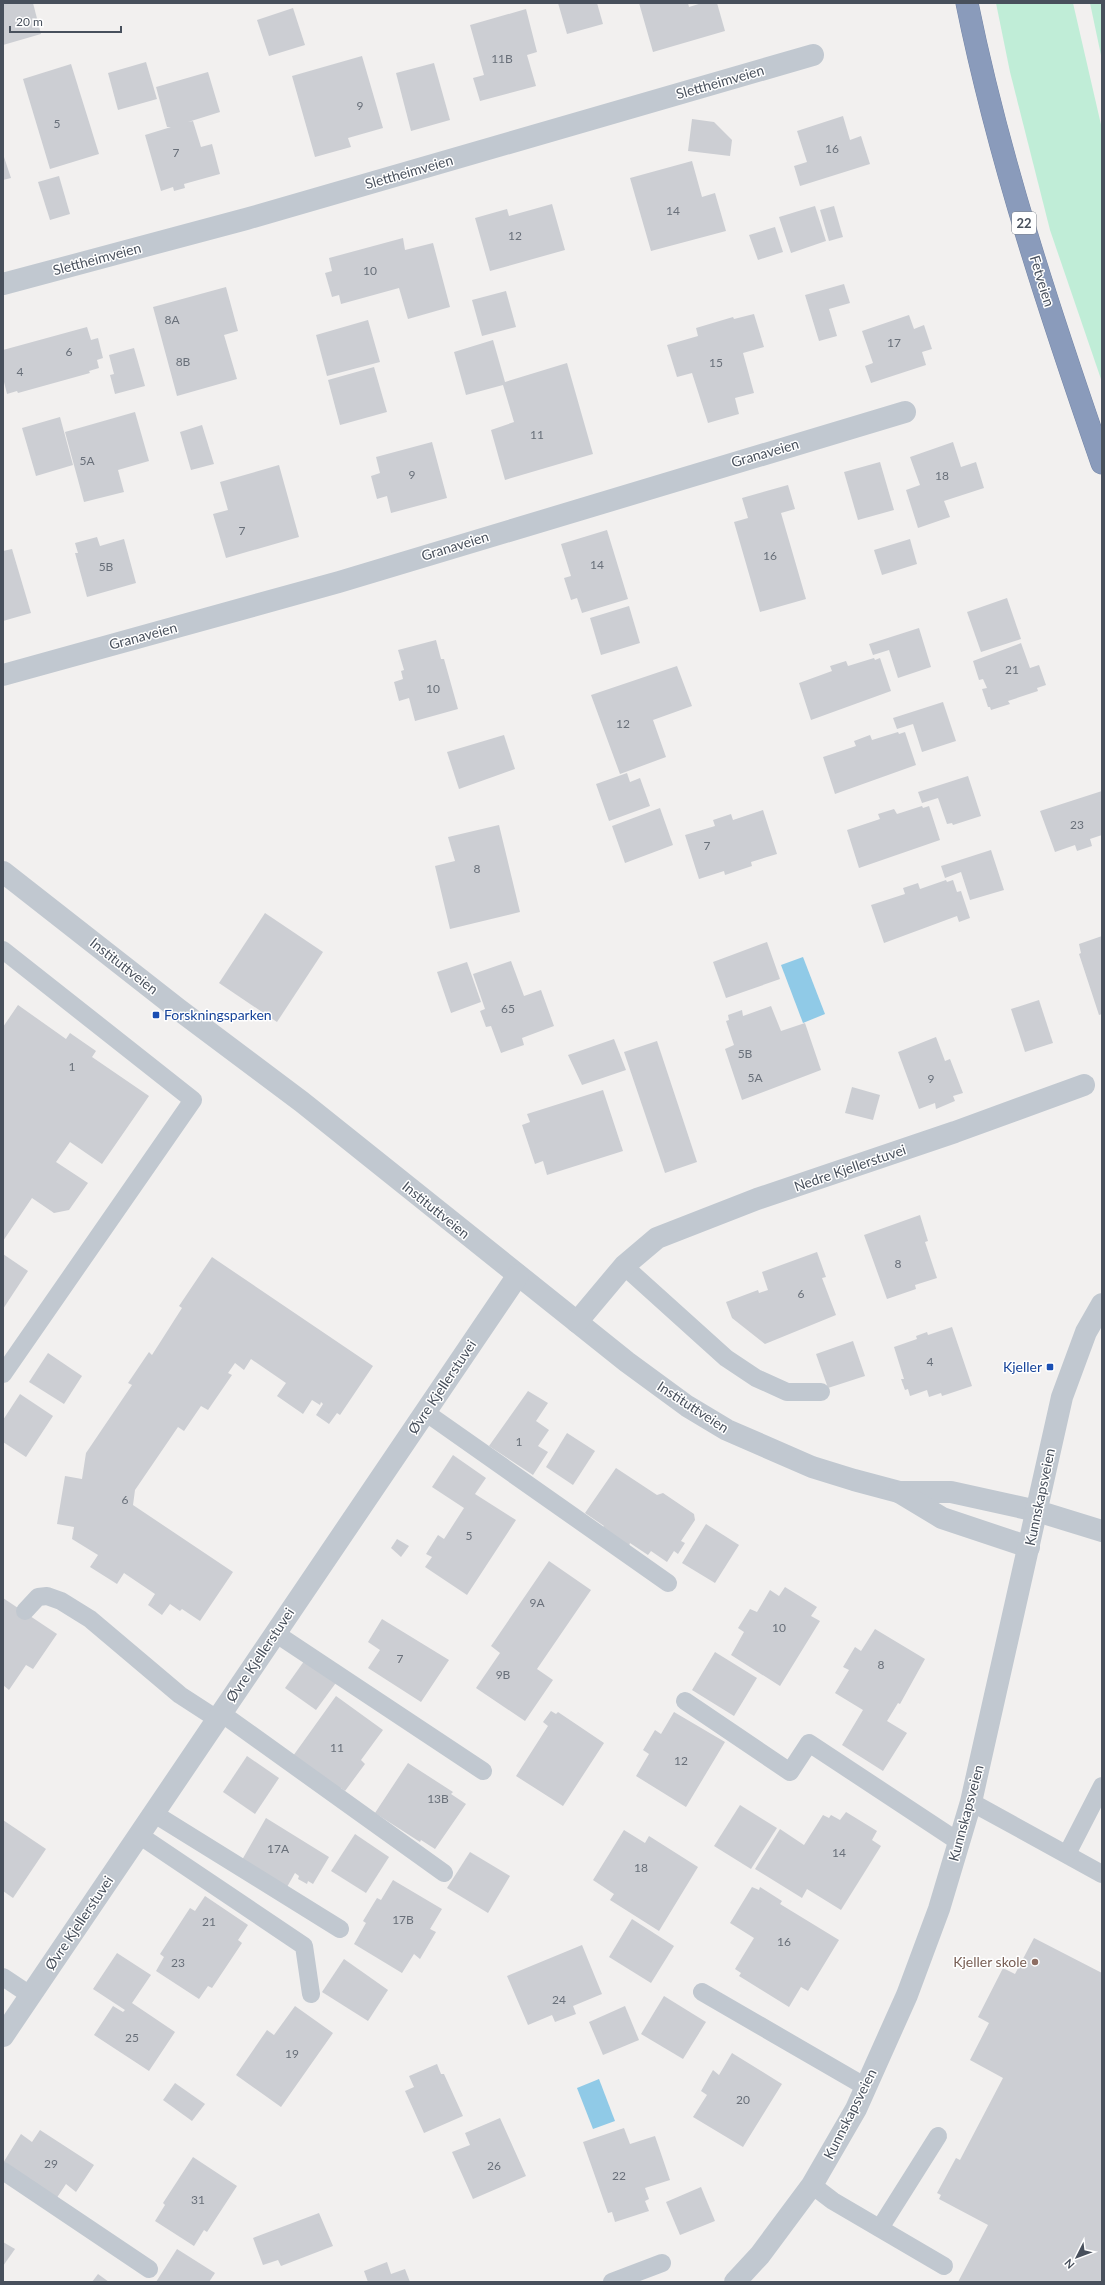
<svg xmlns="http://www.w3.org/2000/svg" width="1105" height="2285" font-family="Lato,sans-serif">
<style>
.green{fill:#c0edd7}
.water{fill:#90cae7}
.building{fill:#ccced3}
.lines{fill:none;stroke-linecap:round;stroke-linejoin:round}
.highway-casing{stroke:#7586a7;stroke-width:23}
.lane{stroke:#c1c8d0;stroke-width:18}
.street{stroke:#c1c8d0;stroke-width:22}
.highway{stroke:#8a9bbb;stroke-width:22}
.transit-dot{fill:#1a4fb4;stroke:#fff;stroke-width:1.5}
.education-dot{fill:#8d6e63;stroke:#fff;stroke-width:1.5}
.labels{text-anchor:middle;stroke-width:3;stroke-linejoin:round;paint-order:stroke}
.number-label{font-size:12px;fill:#69707a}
.shield{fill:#fff;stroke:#7f848d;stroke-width:1}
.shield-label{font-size:13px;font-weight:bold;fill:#48505c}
.street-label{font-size:14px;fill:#48505c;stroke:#fff}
.transit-label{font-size:14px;fill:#164399;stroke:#fff;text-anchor:start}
.education-label{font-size:14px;fill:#785e54;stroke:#fff;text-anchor:end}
</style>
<rect width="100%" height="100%" fill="#f2f0ef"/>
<g class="green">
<polygon points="996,3 1073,3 1102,129 1102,382 1050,230 1010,72"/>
<polygon points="1090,3 1102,3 1102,60"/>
</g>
<g class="water">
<polygon points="803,957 825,1014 803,1023 781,965"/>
<polygon points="599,2079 615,2121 593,2129 577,2088"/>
</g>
<g class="building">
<polygon points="3,3 33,3 41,34 3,45"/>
<polygon points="558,3 597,3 603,24 567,34"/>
<polygon points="639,3 688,3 689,7 702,3 717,3 725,31 653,52"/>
<polygon points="293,8 305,45 269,56 257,20"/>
<polygon points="526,9 537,52 527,55 536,86 480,101 473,78 484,75 470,25"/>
<polygon points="362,56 383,128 348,138 351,147 315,157 292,76"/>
<polygon points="146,62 157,99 118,110 108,73"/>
<polygon points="434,63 450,120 411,131 396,73"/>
<polygon points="71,64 99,154 50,169 23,79"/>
<polygon points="208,72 220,112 188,122 193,121 201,147 212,144 220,174 184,184 185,188 174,191 173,187 161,191 145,135 171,127 167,127 156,87"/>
<polygon points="843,116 850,140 861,136 870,164 800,186 794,166 807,162 797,131"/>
<polygon points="692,119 714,122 732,140 730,156 688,151"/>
<polygon points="3,154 11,178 3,180"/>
<polygon points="692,161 702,197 715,193 726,231 651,251 630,178"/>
<polygon points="59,176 70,214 50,220 38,182"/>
<polygon points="552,204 565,250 490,271 475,218 507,209 509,216"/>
<polygon points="815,206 826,241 791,253 779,217"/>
<polygon points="834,206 843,237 829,241 820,210"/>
<polygon points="775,227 783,252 758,260 749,235"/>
<polygon points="403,238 405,250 433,243 450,307 408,319 399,288 341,304 339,295 332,297 325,273 332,271 329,258"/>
<polygon points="844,284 850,303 829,309 837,336 819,341 805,295"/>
<polygon points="226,287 238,331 224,335 237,379 177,396 153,307"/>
<polygon points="506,291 516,327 482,336 472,300"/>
<polygon points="754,314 764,347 743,353 754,393 735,398 739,414 708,423 692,373 677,377 667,345 698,336 696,328 733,317 734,319"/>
<polygon points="909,315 914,329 924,325 932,349 922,352 926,365 871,383 865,366 873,363 862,331"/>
<polygon points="368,320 380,362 327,376 316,335"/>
<polygon points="87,327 91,340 98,338 103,358 97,360 99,368 89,371 90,373 18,393 17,391 7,394 3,378 3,350"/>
<polygon points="493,340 505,382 567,363 593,454 505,480 491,430 514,422 503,385 466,395 454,352"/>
<polygon points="134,348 145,386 115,394 110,375 114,374 109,355"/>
<polygon points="374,367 387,412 340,425 328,380"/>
<polygon points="135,412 149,461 118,470 124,492 84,502 65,432"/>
<polygon points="60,417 73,465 36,476 22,428"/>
<polygon points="202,425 214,464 191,470 180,432"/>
<polygon points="432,442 447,498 391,513 387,496 377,499 371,476 380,473 376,457"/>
<polygon points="953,442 961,467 976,462 984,488 944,501 950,517 918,528 906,490 920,485 910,457"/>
<polygon points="880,462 894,510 858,520 844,472"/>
<polygon points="279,465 299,537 226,558 213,514 228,510 220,482"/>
<polygon points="788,485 795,509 781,513 806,599 760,612 734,522 748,518 742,498"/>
<polygon points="607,530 628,599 582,613 577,598 571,600 564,578 571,576 561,544"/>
<polygon points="97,537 100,546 124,539 136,583 87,597 75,553 78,553 75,543"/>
<polygon points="910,539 917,564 882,575 874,550"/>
<polygon points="12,549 31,613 3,621 3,551"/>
<polygon points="1007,598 1021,639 981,652 967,612"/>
<polygon points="629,606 640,643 601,655 590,618"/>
<polygon points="919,628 931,667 898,678 889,650 873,655 869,644"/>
<polygon points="436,640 441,659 444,659 458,709 415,721 409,698 399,701 394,682 403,679 401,671 404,670 398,650"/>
<polygon points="1021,643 1030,668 1039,665 1046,685 1037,688 1038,691 1008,701 1010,704 991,710 990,707 988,707 982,689 987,688 983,679 979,680 973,661"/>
<polygon points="874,658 875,660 880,658 891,691 811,720 799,683 832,671 830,666 846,661 848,666"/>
<polygon points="677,666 692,706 653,720 666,757 620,774 591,695"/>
<polygon points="943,702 956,741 922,752 913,724 897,729 893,718"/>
<polygon points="898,732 899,734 905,732 916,765 835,794 823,757 856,746 854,741 870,735 872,740"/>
<polygon points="504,735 515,769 459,789 447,752"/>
<polygon points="627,773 630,782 640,778 650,806 609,821 596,784"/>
<polygon points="968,776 981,816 953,825 952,823 947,824 938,798 922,803 918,792"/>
<polygon points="1102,791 1102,835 1090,839 1092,846 1077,851 1075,845 1055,852 1040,811"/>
<polygon points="922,806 923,808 929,806 940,840 859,868 847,830 880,819 878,814 894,809 897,814"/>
<polygon points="660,808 673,845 625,863 612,826"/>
<polygon points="763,810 777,854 751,862 752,866 725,875 724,871 699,879 685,835 715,826 713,820 731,814 733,820"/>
<polygon points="499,825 520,912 450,929 435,866 455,861 448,837"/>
<polygon points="991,850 1004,890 970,900 961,872 945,878 941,866"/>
<polygon points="946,880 947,882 953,880 957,892 961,891 970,918 959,922 957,916 884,943 871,905 905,894 903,888 918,883 920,889"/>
<polygon points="265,913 323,952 277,1022 219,983"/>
<polygon points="1102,936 1102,1014 1099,1015 1079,954 1081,953 1079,944"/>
<polygon points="767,942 780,979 726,998 713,962"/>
<polygon points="511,961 524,996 541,990 554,1026 522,1038 524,1045 501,1053 491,1026 486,1027 480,1011 485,1009 473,974"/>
<polygon points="467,962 481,1002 451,1013 437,972"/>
<polygon points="1039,1000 1053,1043 1025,1052 1011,1009"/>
<polygon points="18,1005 66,1039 70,1033 96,1051 92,1057 149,1096 102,1164 70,1142 56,1162 88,1183 69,1210 54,1213 32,1198 3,1241 3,1027"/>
<polygon points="771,1006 781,1031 805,1023 821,1070 742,1100 725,1049 734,1045 726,1021 729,1020 728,1015 742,1010 743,1016"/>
<polygon points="936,1037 945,1061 950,1059 963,1093 953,1096 955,1101 936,1109 935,1103 919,1109 898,1052"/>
<polygon points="614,1039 626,1070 582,1085 568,1055"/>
<polygon points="657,1041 697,1162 665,1173 624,1052"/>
<polygon points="852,1087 880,1095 873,1120 845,1113"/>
<polygon points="603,1090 623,1151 547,1175 543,1161 535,1164 522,1125 530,1122 527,1114"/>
<polygon points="920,1215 928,1241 925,1242 937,1278 915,1285 916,1289 887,1299 864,1235"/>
<polygon points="817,1252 826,1277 822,1278 836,1315 765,1344 732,1318 726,1302 758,1290 759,1293 768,1290 762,1272"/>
<polygon points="3,1254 28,1271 3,1309"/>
<polygon points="212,1257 373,1366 340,1415 337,1413 329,1424 316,1415 323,1404 321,1402 320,1405 312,1400 303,1414 277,1396 286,1383 251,1359 244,1370 235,1363 228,1373 232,1375 208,1410 201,1406 184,1431 178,1427 135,1490 133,1505 233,1572 200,1621 182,1609 180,1611 170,1604 162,1615 148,1605 155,1594 124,1573 117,1584 90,1567 98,1555 72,1539 74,1527 57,1524 65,1476 82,1479 86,1453 132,1385 128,1383 149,1352 152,1355 182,1308 179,1306"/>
<polygon points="952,1327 972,1386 942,1396 941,1393 929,1397 927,1390 910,1396 908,1389 905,1390 901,1379 904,1379 894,1347 917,1339 916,1336 927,1332 928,1335"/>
<polygon points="853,1341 865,1376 828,1388 816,1354"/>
<polygon points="48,1353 82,1376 64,1404 29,1382"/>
<polygon points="528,1391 548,1403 536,1421 549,1430 538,1446 548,1452 533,1475 489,1446"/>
<polygon points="20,1394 53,1416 26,1457 3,1442 3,1420"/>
<polygon points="567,1433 595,1451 573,1485 546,1467"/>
<polygon points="453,1455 486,1478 475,1494 516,1520 467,1595 425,1567 432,1557 426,1554 438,1535 444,1539 464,1508 432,1487"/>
<polygon points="616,1468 657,1495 663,1493 694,1514 695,1520 681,1541 685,1543 678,1554 674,1551 667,1562 651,1551 648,1555 630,1543 629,1546 602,1528 604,1526 585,1513"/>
<polygon points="706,1524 739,1545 715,1583 682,1563"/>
<polygon points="397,1539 409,1546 401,1557 391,1548"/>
<polygon points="549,1561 591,1590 537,1669 553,1680 525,1721 476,1688 500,1653 491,1646"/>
<polygon points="785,1587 817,1607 811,1616 820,1621 780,1686 731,1655 744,1632 738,1628 750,1609 757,1612 770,1590 779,1596"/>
<polygon points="3,1598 57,1634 33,1669 26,1665 9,1690 3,1685"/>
<polygon points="382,1619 449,1660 421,1702 368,1668 380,1650 368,1642"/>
<polygon points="875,1629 925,1659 900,1704 898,1703 887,1721 907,1733 883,1771 842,1745 863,1710 835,1693 849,1670 843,1667 855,1647 861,1651"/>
<polygon points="715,1652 757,1678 734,1716 692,1690"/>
<polygon points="307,1657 338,1680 316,1710 285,1688"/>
<polygon points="336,1696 383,1730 361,1760 365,1764 345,1791 341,1788 340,1790 293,1756"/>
<polygon points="551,1711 556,1714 558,1712 604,1743 563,1806 516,1776 548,1726 543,1722"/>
<polygon points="674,1712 725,1742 686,1807 636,1776 649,1754 643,1750 655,1730 661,1734"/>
<polygon points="247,1756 279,1778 255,1814 223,1792"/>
<polygon points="408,1763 453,1792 451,1794 466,1804 435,1849 421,1840 420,1842 375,1813"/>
<polygon points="740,1805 777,1828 751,1869 714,1846"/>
<polygon points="846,1812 877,1831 872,1840 881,1846 841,1910 807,1889 802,1898 755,1869 780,1829 804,1845 823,1815 829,1818 831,1815 840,1820"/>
<polygon points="266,1818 329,1857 313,1884 308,1881 307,1884 298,1879 299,1876 295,1873 287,1887 242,1860"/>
<polygon points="3,1820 46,1849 13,1898 3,1891"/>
<polygon points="624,1830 645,1843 649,1836 698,1867 659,1931 610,1900 614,1894 593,1880"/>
<polygon points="355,1834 389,1857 366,1893 331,1871"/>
<polygon points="470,1852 510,1876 488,1913 447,1888"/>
<polygon points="393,1880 442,1909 430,1929 436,1932 420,1959 414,1954 402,1973 354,1944 366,1923 363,1921 377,1898 381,1900"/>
<polygon points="752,1887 759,1890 760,1887 782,1901 780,1904 839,1940 808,1991 801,1987 789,2007 739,1976 741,1973 735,1969 754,1938 730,1923"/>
<polygon points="205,1896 248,1925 238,1940 242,1943 212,1988 208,1986 199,1999 156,1971 164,1957 160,1954 190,1908 195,1911"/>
<polygon points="632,1919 674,1946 651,1983 609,1957"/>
<polygon points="1034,1938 1102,1973 1102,2282 958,2282 988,2225 939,2199 941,2195 937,2193 956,2158 960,2160 1003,2078 970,2060 989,2023 978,2017 1003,1968 1015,1974"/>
<polygon points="582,1945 602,1994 573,2006 576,2014 555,2022 552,2015 528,2025 507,1976"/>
<polygon points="117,1953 151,1975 132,2003 175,2032 149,2071 94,2035 113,2006 123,2012 125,2010 93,1989"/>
<polygon points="344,1959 388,1990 368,2021 322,1992"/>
<polygon points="664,1996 706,2022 683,2059 641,2034"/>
<polygon points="295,2006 333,2033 281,2107 236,2075 267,2030 274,2035"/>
<polygon points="625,2006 639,2040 603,2055 589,2022"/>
<polygon points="732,2053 782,2084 743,2147 693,2117 707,2095 701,2091 713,2070 719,2075"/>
<polygon points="437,2064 441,2074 444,2074 463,2116 424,2133 405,2091 414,2087 409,2076"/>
<polygon points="175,2083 205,2104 192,2121 163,2100"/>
<polygon points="500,2118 526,2176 473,2199 452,2152 470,2145 465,2133"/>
<polygon points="624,2128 630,2144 655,2136 670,2180 645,2188 649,2199 645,2201 649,2211 615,2222 612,2212 608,2213 583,2142"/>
<polygon points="40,2130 94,2165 76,2192 66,2184 56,2199 3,2163 21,2134 32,2142"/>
<polygon points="193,2157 237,2186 207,2232 204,2230 194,2246 155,2221 165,2205 163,2203"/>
<polygon points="701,2187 715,2221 680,2235 666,2202"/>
<polygon points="319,2213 333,2246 281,2266 278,2260 263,2265 253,2238"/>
<polygon points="3,2242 15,2249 3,2266"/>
<polygon points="177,2249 215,2273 209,2282 156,2282"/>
<polygon points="387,2262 391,2274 405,2269 410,2282 368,2282 364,2271"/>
<polygon points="98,2274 109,2282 92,2282"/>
</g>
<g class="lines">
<g class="highway-casing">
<path id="highway" d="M967,3C999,160 1050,313 1102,463"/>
</g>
<g class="lane">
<polyline points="3,950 193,1100 3,1374"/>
<polyline points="624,1266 726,1358 756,1378 787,1392 821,1392"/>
<polyline points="425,1412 668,1583"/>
<polyline points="25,1611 38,1597 47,1596 61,1601 90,1619 180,1695 217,1719"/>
<polyline points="275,1633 483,1771"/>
<polyline points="685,1701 790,1772 809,1743 959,1842"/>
<polyline points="221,1713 444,1873"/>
<polyline points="971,1802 1102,1874"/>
<polyline points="153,1813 340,1929"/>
<polyline points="139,1835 304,1946 311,1994"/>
<polyline points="1067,1854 1102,1786"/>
<polyline points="3,1977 30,1995"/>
<polyline points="702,1992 866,2087"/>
<polyline points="3,2171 149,2269"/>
<polyline points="812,2185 833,2201 944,2266"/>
<polyline points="880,2228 938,2136"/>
<polyline points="612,2282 662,2263"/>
</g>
<g class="street">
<polyline points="3,284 246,219 813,55"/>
<polyline points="3,675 339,582 905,412"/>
<polyline points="3,872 178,1009 302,1102 627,1362 687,1406 727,1430 812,1467 854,1480 899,1492 951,1492 1037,1511 1102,1531"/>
<polyline points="577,1322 624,1266 657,1238 757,1199 955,1132 1084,1085"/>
<polyline points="899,1492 942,1518 1029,1547"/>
<polyline points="3,2036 518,1275"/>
<polyline points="735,2282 760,2255 812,2185 856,2109 907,1995 939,1909 971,1802 1062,1397 1086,1332 1102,1304"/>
</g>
<use href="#highway" class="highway"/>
</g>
<g class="transit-dot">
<rect x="152" y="1011" width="8" height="8" rx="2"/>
<rect x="1046" y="1363" width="8" height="8" rx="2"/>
</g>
<circle class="education-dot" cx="1035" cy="1962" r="4"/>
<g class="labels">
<g class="number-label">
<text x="502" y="63">11B</text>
<text x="360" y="110">9</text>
<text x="57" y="128">5</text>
<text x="832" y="153">16</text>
<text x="176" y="157">7</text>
<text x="673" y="215">14</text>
<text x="515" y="240">12</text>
<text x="370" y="275">10</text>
<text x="172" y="324">8A</text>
<text x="894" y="347">17</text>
<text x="69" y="356">6</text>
<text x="183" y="366">8B</text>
<text x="716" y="367">15</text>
<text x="20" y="376">4</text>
<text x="537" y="439">11</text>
<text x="87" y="465">5A</text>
<text x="412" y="479">9</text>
<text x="942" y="480">18</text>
<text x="242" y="535">7</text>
<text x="770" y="560">16</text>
<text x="597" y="569">14</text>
<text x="106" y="571">5B</text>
<text x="1012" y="674">21</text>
<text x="433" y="693">10</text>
<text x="623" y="728">12</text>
<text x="1077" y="829">23</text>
<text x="707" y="850">7</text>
<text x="477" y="873">8</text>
<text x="508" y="1013">65</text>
<text x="745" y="1058">5B</text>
<text x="72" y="1071">1</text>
<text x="755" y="1082">5A</text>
<text x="931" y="1083">9</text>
<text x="898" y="1268">8</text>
<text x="801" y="1298">6</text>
<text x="930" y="1366">4</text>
<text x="519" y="1446">1</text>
<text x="125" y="1504">6</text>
<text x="469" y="1540">5</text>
<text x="537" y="1607">9A</text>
<text x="779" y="1632">10</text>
<text x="400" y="1663">7</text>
<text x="881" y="1669">8</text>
<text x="503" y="1679">9B</text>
<text x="337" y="1752">11</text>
<text x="681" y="1765">12</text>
<text x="438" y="1803">13B</text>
<text x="278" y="1853">17A</text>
<text x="839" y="1857">14</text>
<text x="641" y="1872">18</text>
<text x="403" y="1924">17B</text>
<text x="209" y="1926">21</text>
<text x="784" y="1946">16</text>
<text x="178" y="1967">23</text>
<text x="559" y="2004">24</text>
<text x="132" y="2042">25</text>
<text x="292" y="2058">19</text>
<text x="743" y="2104">20</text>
<text x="51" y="2168">29</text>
<text x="494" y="2170">26</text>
<text x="619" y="2180">22</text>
<text x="198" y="2204">31</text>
</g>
<rect class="shield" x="1012" y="212" width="24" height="22" rx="3"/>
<g class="shield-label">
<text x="1024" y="228">22</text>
</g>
<g class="street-label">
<text transform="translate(720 82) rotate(-16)" y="5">Slettheimveien</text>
<text transform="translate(409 172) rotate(-16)" y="5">Slettheimveien</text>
<text transform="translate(97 259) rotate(-15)" y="5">Slettheimveien</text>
<text transform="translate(1042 281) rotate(73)" y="5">Fetveien</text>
<text transform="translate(765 453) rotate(-16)" y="5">Granaveien</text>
<text transform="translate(455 546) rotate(-17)" y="5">Granaveien</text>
<text transform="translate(143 636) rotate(-15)" y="5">Granaveien</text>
<text transform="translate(124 966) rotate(38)" y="5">Instituttveien</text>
<text transform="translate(850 1168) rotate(-19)" y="5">Nedre Kjellerstuvei</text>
<text transform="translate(436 1210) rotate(39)" y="5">Instituttveien</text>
<text transform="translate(442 1387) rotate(-56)" y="5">Øvre Kjellerstuvei</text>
<text transform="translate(693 1407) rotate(33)" y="5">Instituttveien</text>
<text transform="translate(1040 1497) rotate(-78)" y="5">Kunnskapsveien</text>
<text transform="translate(260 1655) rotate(-56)" y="5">Øvre Kjellerstuvei</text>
<text transform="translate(966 1813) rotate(-75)" y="5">Kunnskapsveien</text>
<text transform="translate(79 1923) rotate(-56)" y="5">Øvre Kjellerstuvei</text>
<text transform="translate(850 2114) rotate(-63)" y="5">Kunnskapsveien</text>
</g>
<g class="transit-label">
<text x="164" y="1020">Forskningsparken</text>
<text x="1042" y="1372" text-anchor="end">Kjeller</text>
</g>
<g class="education-label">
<text x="1027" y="1967">Kjeller skole</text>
</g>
</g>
<rect width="1105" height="2285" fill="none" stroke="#48505c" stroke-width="8"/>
<g transform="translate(1077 2257) rotate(228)" stroke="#ffffff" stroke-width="3" paint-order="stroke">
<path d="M0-3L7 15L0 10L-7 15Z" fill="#48505c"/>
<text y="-6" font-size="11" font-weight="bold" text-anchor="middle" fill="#48505c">N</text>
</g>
<path d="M10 26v6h111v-6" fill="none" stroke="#48505c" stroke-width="2"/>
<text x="16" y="26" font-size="12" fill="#48505c" stroke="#ffffff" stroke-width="3" paint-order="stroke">20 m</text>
</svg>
